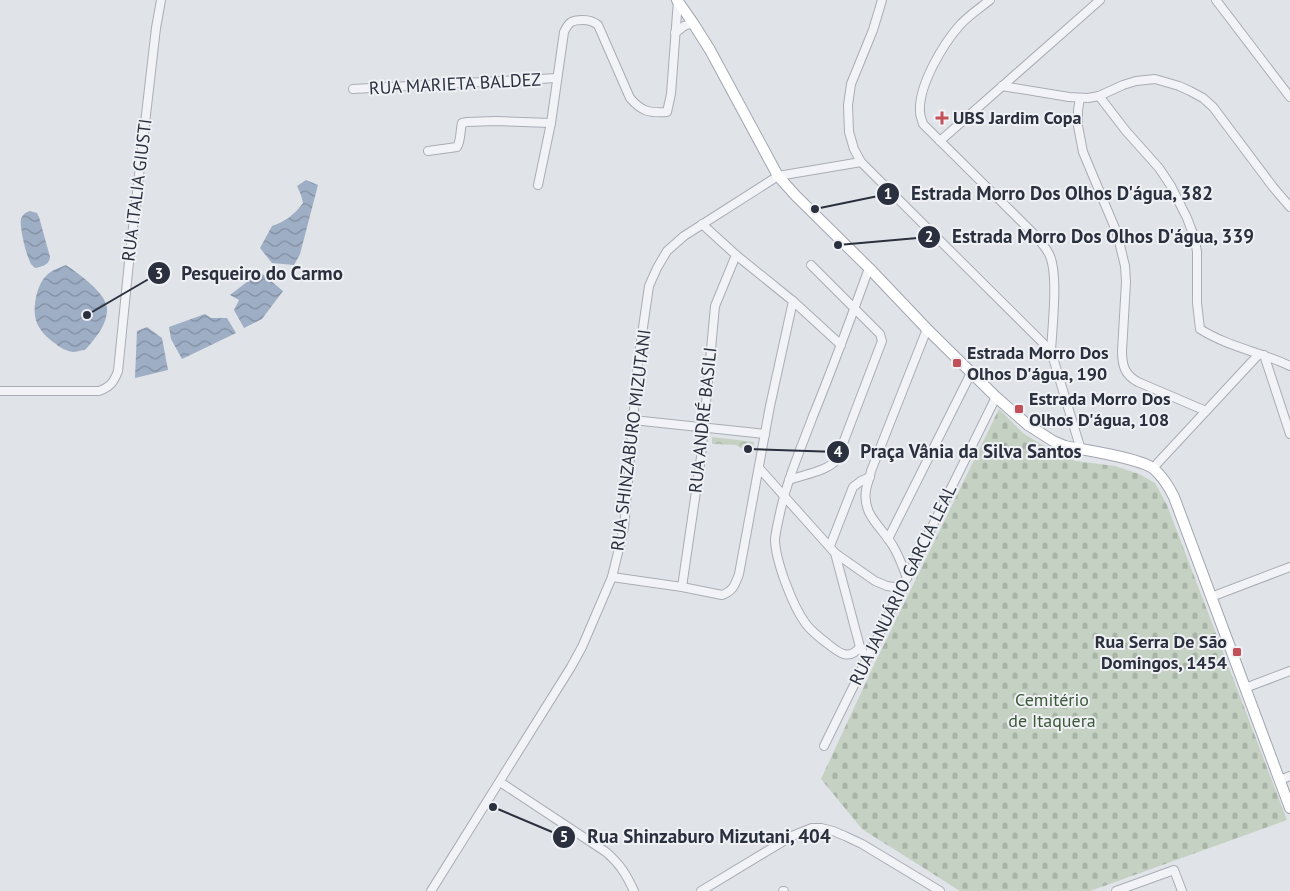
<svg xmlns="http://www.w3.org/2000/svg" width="1290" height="891" font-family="'PT Sans',sans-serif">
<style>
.cemetery{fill:url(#cemetery-stones)}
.park{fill:url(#park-crowns)}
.water{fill:url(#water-waves)}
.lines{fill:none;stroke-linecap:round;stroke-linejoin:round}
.minor-casing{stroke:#a9adb5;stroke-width:10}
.major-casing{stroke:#a0a6b2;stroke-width:12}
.minor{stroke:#f2f3f6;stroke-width:8}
.major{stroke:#fff;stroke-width:10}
.poi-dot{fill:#c25059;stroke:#eff1f5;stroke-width:2}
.labels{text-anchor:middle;stroke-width:4;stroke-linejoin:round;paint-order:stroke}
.street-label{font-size:18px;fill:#2a303e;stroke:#eff1f5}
.poi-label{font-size:18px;font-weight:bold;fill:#2a303e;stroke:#eff1f5;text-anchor:start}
.park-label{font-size:18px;fill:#3c5839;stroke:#eff1f5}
.leader{fill:none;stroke:#2a303e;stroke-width:2}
.callout-dot{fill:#2a303e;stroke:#eff1f5;stroke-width:2}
.mark-label{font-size:15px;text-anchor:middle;font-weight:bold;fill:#fff}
.callout-label{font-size:19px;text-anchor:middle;font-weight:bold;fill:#2a303e;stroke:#eff1f5;stroke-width:4;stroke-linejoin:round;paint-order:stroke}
</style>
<defs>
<pattern id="cemetery-stones" width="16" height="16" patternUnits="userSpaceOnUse" patternTransform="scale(1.25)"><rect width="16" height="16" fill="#c5d1c2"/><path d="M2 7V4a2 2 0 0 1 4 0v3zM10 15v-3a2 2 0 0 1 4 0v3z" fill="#a9b4a8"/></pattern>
<pattern id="park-crowns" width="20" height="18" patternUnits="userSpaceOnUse" patternTransform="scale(1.25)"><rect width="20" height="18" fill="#c5d1c2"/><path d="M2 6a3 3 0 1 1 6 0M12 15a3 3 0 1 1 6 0" fill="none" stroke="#a9b4a8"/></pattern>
<pattern id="water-waves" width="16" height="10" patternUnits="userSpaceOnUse" patternTransform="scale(1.25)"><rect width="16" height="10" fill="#9eaec5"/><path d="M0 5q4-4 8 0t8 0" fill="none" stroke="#818ea1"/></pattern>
</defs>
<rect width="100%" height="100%" fill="#e0e3e8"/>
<polygon class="cemetery" points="999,409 1023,433 1050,450 1075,461 1115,466 1139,474 1155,483 1167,505 1287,820 1090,891 960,891 862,829 821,779 874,665"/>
<polygon class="park" points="712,437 754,442 752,454 736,445 712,444"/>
<g class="water">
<path d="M306,180L318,185L300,254L294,265L272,263L260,248L272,226C285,222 295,214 303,203L301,195L297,186Z"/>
<path d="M30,211L37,213L39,217L50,257C49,265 43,266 36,268C35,268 34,267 33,266C27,262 19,225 21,219C23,214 26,212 30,211Z"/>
<path d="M66,265C78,273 106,293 107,308C108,324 95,339 85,350C81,350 77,352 73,352C67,351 60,348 56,344C36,330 31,317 37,293C39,287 41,281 46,276C51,270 59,268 66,265Z"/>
<polygon points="260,272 283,291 262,319 244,328 234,310 239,300 230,295"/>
<polygon points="205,314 211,318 227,318 236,333 182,359 171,339 169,327"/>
<polygon points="147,327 162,338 168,370 135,378 137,331"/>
</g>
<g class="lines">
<g class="minor-casing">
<g id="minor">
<polyline points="882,0 873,30 851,84 848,105 849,132 854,149 861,162 891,192 1051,351 1081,450"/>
<path d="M990,0C980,8 968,16 960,25C943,44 918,86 920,112C920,116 922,120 923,124L1033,233C1039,240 1045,246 1049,254C1059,273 1052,329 1051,351"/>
<polyline points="1216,0 1290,97"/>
<polyline points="675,33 684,26 693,23"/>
<polyline points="1002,86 1069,97 1088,98 1099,96 1123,85 1136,81 1155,79 1179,86 1190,91 1203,98 1213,107 1273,187 1290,207"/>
<polyline points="353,89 557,78"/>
<path d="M1099,96L1126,131L1159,168L1171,186L1187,218L1195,239L1197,252V303L1200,329C1228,347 1261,352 1290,366"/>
<path d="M1080,98L1078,110V126L1083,152L1117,233L1125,266L1126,282L1122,351C1122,366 1125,375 1138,382L1206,411"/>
<polyline points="940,141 1100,0"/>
<path d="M428,151L457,147C461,141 460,131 462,123L467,122L496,121L551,123"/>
<path d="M538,185L551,123L564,32C569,22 571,20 583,20C589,20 593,21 598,25L630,98C642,112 649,113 667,112L671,94L678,0"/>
<polyline points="793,301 841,345"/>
<polyline points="1264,355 1290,434"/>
<path d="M0,391H99C110,387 114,382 118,371L129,262L156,28L161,0"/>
<polyline points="633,420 765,434"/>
<polyline points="759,468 835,553 860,647 867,659"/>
<polyline points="1153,468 1259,354"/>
<path d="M789,480C802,475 829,471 837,459L882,341L880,334L811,265"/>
<polyline points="888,539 971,373"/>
<polyline points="830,546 853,487 861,481 870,477"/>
<polyline points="835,553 875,581 887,586 902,588"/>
<path d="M612,577L682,587L722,595C733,591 735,585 739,574L770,406L793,301L736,255L702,224"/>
<path d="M907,578C903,567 899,556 893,546C881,526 862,515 866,490C867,484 870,477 871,471L927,329"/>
<polyline points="682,587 701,457 715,306 736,255"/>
<polyline points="1211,597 1290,567"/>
<path d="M860,647C849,661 839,653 828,644C820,638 812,632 806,624C793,607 775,560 775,539C776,530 778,522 780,513C787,480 801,448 813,416C833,367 851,318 869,268"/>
<polyline points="1245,688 1290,671"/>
<polyline points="824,746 996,397"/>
<polyline points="1280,780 1290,776"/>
<path d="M500,782L606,852C620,864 626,874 634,891"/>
<polyline points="431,891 571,667 582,647 612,577 624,528 638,362 649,286 657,268 667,251 684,236 778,176 861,162"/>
<polyline points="701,891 792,836 812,828 821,828 833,831 845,836 862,844 940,891"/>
<polyline points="783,891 784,891"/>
<polyline points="1116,891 1174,870 1182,891"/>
</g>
</g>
<g class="major-casing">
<path id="major" d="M677,0L693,23L710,50L778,176L796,196L869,268L927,329L996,397L1028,425L1053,441L1065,446C1084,450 1141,458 1154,469C1163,477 1169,487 1174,497L1290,808"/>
</g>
<use href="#minor" class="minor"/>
<use href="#major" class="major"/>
</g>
<g class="poi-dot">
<path d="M939.5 110.5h5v5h5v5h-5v5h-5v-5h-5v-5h5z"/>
<rect x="952" y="358" width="10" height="10" rx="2.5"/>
<rect x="1014" y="404" width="10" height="10" rx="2.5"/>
<rect x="1232" y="647" width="10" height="10" rx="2.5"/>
</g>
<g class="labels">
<g class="street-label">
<text transform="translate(455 84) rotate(-3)" y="6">RUA MARIETA BALDEZ</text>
<text transform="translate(137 190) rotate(-83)" y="6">RUA ITALIA GIUSTI</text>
<text transform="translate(703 420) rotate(-84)" y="6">RUA ANDRÉ BASILI</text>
<text transform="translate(631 440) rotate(-83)" y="6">RUA SHINZABURO MIZUTANI</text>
<text transform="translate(903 585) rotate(-64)" y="6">RUA JANUÁRIO GARCIA LEAL</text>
</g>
<g class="poi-label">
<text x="953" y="124">UBS Jardim Copa</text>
<text x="967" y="359">Estrada Morro Dos<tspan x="967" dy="21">Olhos D'água, 190</tspan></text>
<text x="1029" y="405">Estrada Morro Dos<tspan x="1029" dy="21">Olhos D'água, 108</tspan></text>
<text x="1227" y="648" text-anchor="end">Rua Serra De São<tspan x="1227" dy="21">Domingos, 1454</tspan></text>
</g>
<g class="park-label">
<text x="1052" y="706">Cemitério<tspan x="1052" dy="21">de Itaquera</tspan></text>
</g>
</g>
<path class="leader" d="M815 209L888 194M838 245L929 237M87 315L159 273M748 449L838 452M493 807L564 837"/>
<g class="callout-dot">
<circle cx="815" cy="209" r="5"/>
<circle cx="838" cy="245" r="5"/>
<circle cx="87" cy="315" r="5"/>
<circle cx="748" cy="449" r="5"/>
<circle cx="493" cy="807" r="5"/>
<circle cx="888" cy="194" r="12"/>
<circle cx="929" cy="237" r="12"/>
<circle cx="159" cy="273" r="12"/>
<circle cx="838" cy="452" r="12"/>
<circle cx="564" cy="837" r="12"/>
</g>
<g class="mark-label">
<text x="888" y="199">1</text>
<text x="929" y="242">2</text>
<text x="159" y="279">3</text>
<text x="838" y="457">4</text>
<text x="564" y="842">5</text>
</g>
<g class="callout-label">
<text x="1062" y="200">Estrada Morro Dos Olhos D'água, 382</text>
<text x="1103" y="243">Estrada Morro Dos Olhos D'água, 339</text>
<text x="262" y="280">Pesqueiro do Carmo</text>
<text x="971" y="458">Praça Vânia da Silva Santos</text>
<text x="709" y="843">Rua Shinzaburo Mizutani, 404</text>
</g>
</svg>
